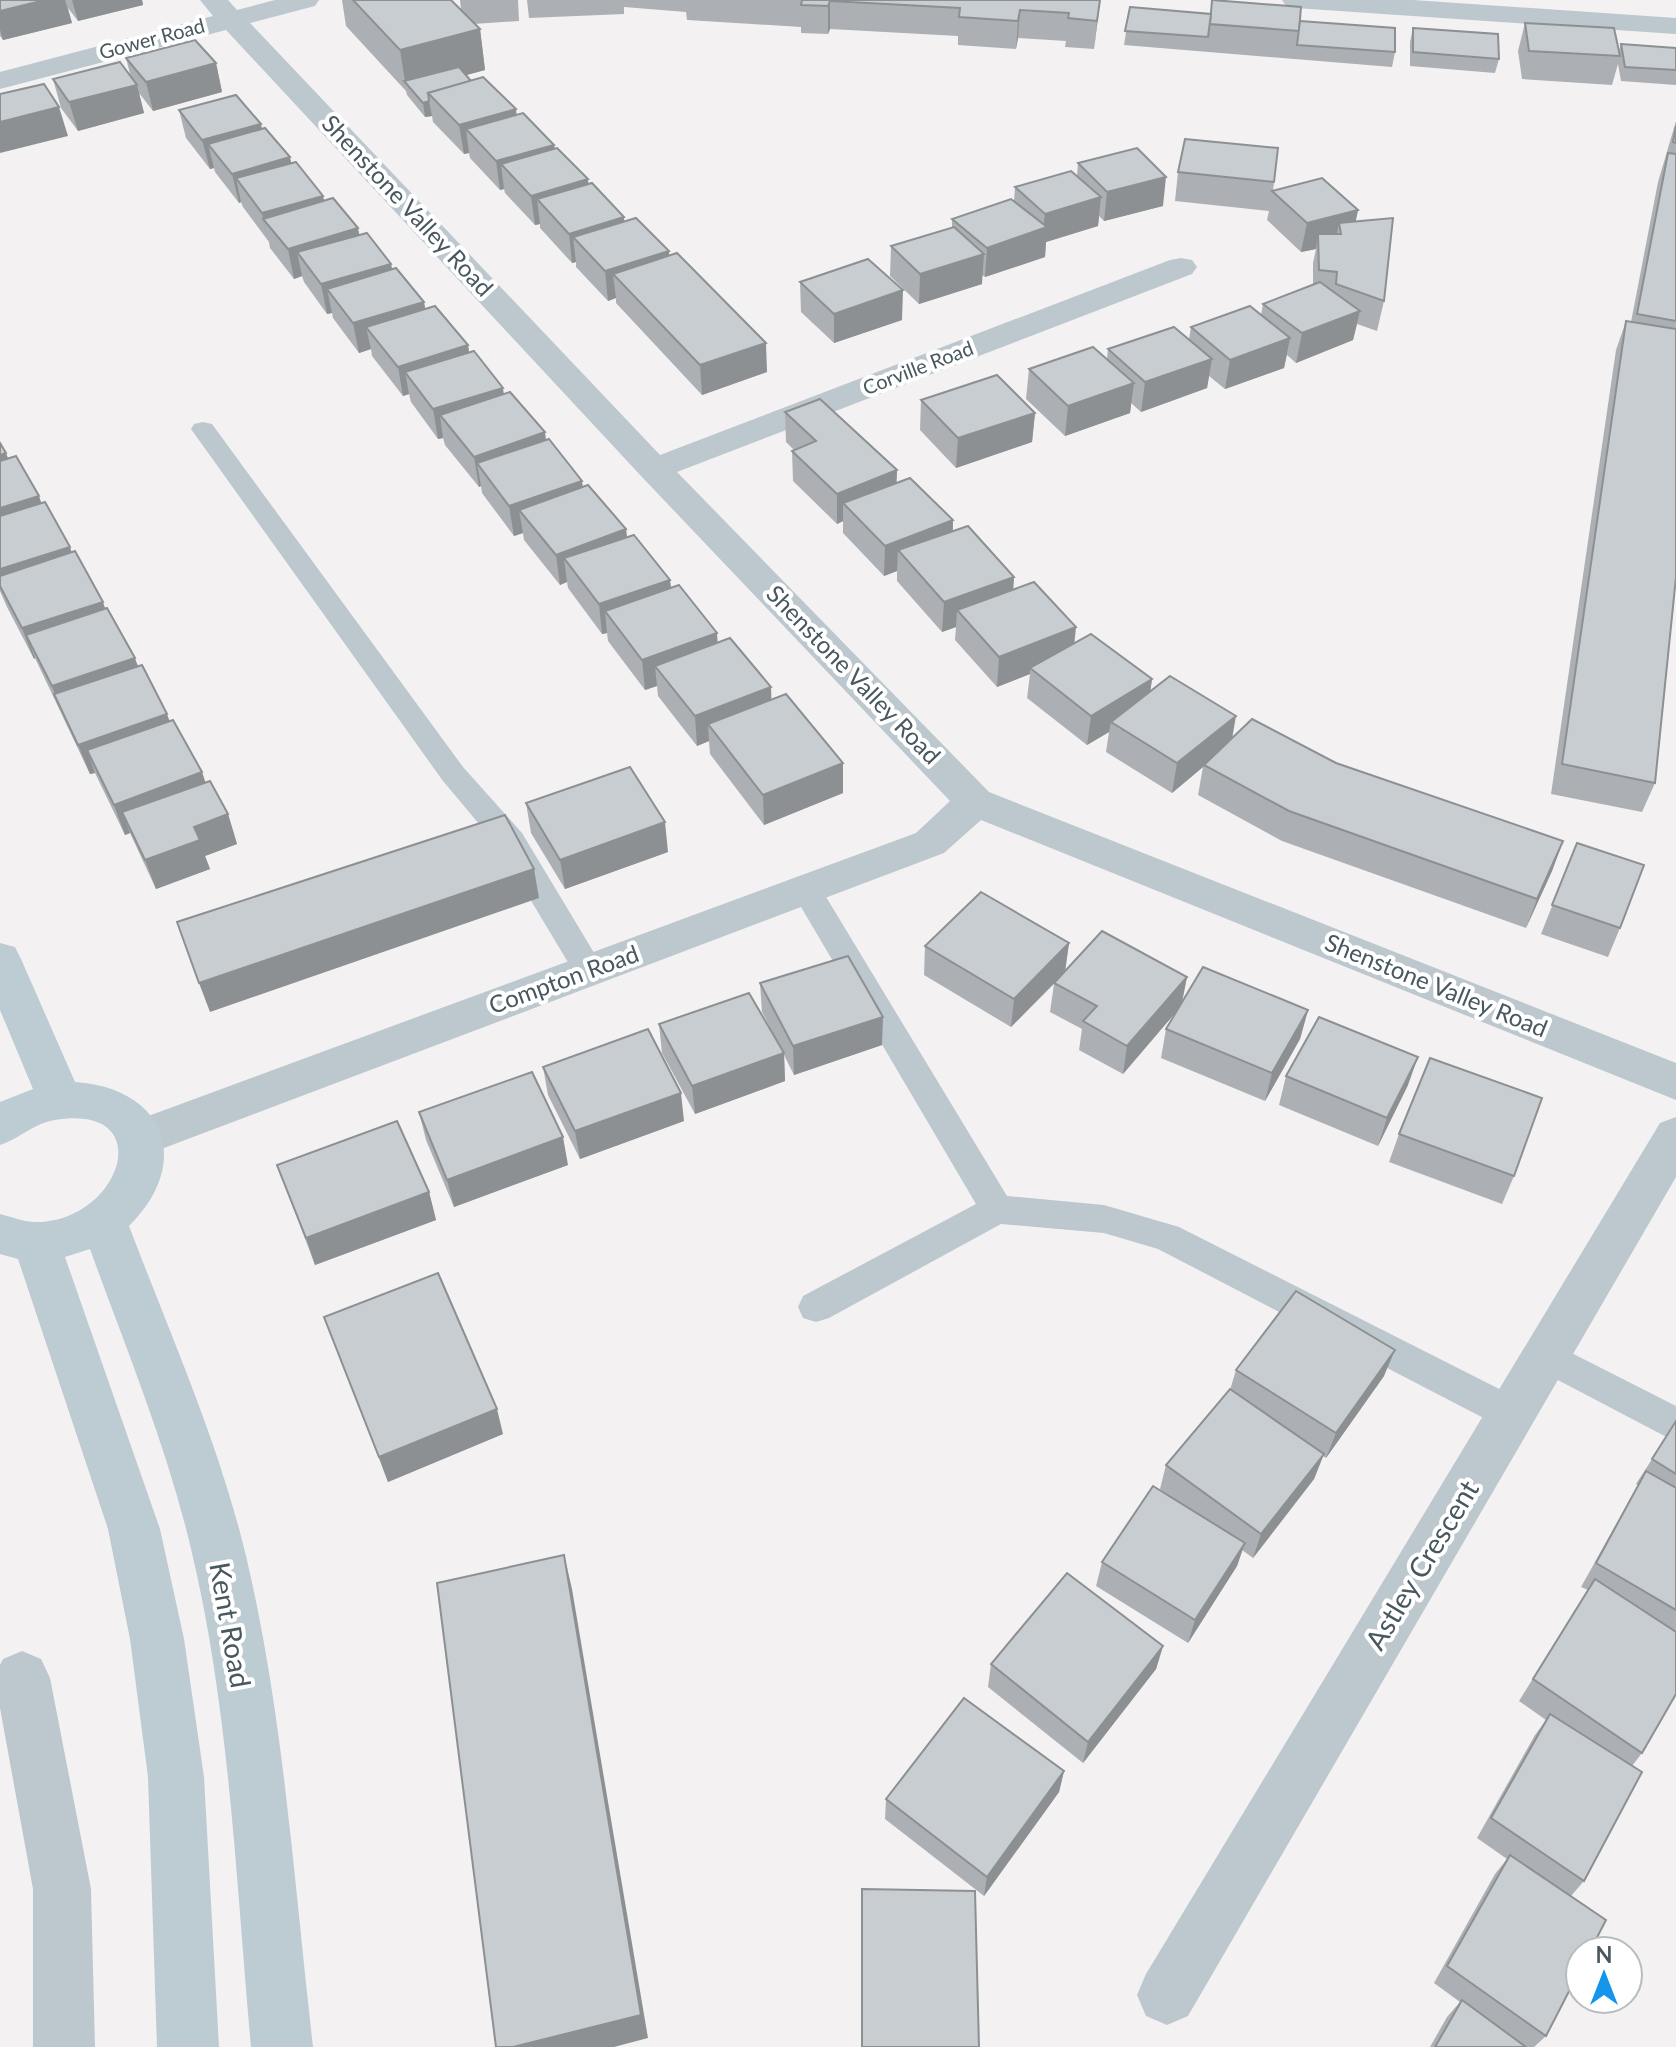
<svg xmlns="http://www.w3.org/2000/svg" width="1676" height="2047" font-family="Lato,sans-serif">
<style>
.lines{fill:none;stroke-linecap:round;stroke-linejoin:round}
.service{fill:#bcc8ce;fill-rule:evenodd}
.minor{fill:#bcc8ce;fill-rule:evenodd}
.secondary{fill:#bdcbd3;fill-rule:evenodd}
.wall{fill:#acb0b4}
.shaded-wall{fill:#8c9092}
.building{fill:#c8cdd1;stroke:#8c9092;stroke-width:2}
.labels{text-anchor:middle;stroke-width:8;stroke-linejoin:round;paint-order:stroke}
.far-street-label{font-size:20px;fill:#48585f;stroke:#fff}
.street-label{font-size:24px;fill:#48585f;stroke:#fff}
.near-street-label{font-size:28px;fill:#48585f;stroke:#fff}
</style>
<rect width="100%" height="100%" fill="#f4f1f2"/>
<g class="lines">
<g class="service">
<polygon points="203,422 212,424 463,767 522,833 605,971 600,979 589,983 578,979 500,849 443,781 191,429 194,424"/>
<polygon points="806,879 817,882 1007,1196 1104,1205 1179,1227 1525,1402 1530,1414 1525,1426 1512,1430 1499,1426 1158,1249 1104,1233 1001,1224 829,1318 816,1322 803,1318 798,1307 803,1296 976,1204 791,890 795,882"/>
<polygon points="1546,1340 1676,1406 1676,1442 1533,1367 1528,1356 1533,1345"/>
</g>
<g class="minor">
<polygon points="200,0 228,0 237,10 275,0 319,0 315,6 250,23 660,455 1170,260 1181,258 1192,260 1197,267 1192,274 677,472 989,792 1676,1063 1676,1100 981,820 944,853 156,1151 140,1157 124,1151 117,1138 124,1125 916,833 950,801 642,477 226,30 0,89 0,72 213,16"/>
<polygon points="1282,0 1413,0 1676,18 1676,34 1295,8 1286,6"/>
<polygon points="1676,1117 1676,1177 1188,2016 1167,2025 1146,2016 1137,1995 1146,1974 1660,1123"/>
<polygon points="22,1651 41,1659 50,1678 91,1889 95,2047 33,2047 33,1889 0,1708 0,1665 3,1659"/>
</g>
<path class="secondary" d="M0,943L15,947L21,959L75,1082C166,1088 193,1163 129,1226C170,1334 219,1443 246,1556C284,1717 294,1883 313,2047H251C236,1883 230,1714 192,1553C168,1449 126,1349 90,1249L65,1257L160,1529L184,1639L204,1777L219,2047H157L148,1777L130,1639L108,1529L18,1259L0,1254V1214C12,1217 24,1222 36,1222C121,1222 160,1103 55,1120C34,1123 19,1139 0,1145V1102L33,1089L0,1010Z"/>
</g>
<g class="wall">
<polygon points="0,0 142,0 143,5 78,21 68,8 72,23 3,40 0,36"/>
<polygon points="342,0 451,0 461,10 460,0 518,0 519,21 474,24 480,29 485,70 466,75 471,81 516,109 516,115 554,145 555,148 588,179 588,184 624,222 669,251 669,256 767,372 702,395 616,303 616,298 608,301 576,267 576,262 572,263 540,228 540,224 535,225 505,193 504,189 500,190 470,158 469,153 464,154 433,122 432,116 425,117 407,95 406,91 346,26"/>
<polygon points="527,0 1100,0 1094,49 1065,47 1066,41 1018,38 1016,49 958,45 958,36 830,29 828,34 801,33 801,27 687,20 686,12 624,7 624,14 529,18"/>
<polygon points="1130,7 1300,21 1395,52 1392,67 1124,45"/>
<polygon points="1525,23 1619,51 1621,44 1676,48 1676,85 1621,81 1618,64 1612,85 1522,79 1518,51"/>
<polygon points="1413,28 1499,59 1495,73 1410,66 1410,42"/>
<polygon points="126,58 216,63 222,92 153,111 139,93 144,113 78,131 61,108 53,79 131,78"/>
<polygon points="179,110 262,129 291,163 323,196 324,201 391,264 392,270 424,302 425,309 468,345 469,352 503,394 546,440 583,487 626,529 627,537 670,580 671,588 718,642 771,687 771,699 843,763 843,793 764,825 710,754 709,741 697,746 658,696 657,686 645,690 608,641 607,633 602,634 568,588 567,582 560,585 524,540 523,533 514,536 482,493 481,486 479,487 445,445 443,438 438,439 411,402 409,394 403,396 372,356 371,349 359,353 333,318 332,313 327,314 304,282 302,276 294,279 270,248 269,242 243,207 241,202 239,203 215,172 214,168 210,169 186,138"/>
<polygon points="1676,121 1676,577 1655,783 1642,812 1551,794 1616,350 1626,321 1631,322 1658,182"/>
<polygon points="1278,148 1273,191 1358,210 1355,222 1384,301 1377,331 1357,324 1353,340 1296,363 1287,355 1284,368 1225,389 1209,376 1207,388 1141,412 1131,403 1130,413 1065,436 1026,399 1029,369 1107,359 1108,349 1189,339 1191,327 1261,315 1263,304 1313,285 1313,263 1316,249 1301,252 1267,220 1269,211 1175,201 1178,172"/>
<polygon points="1078,163 1163,206 1104,221 1099,216 1098,226 1046,242 1045,257 985,277 982,275 982,284 919,304 890,276 891,246 952,228 952,219 1014,201 1015,187 1077,176"/>
<polygon points="800,282 902,320 834,343 801,312"/>
<polygon points="921,400 1035,413 1032,442 956,468 920,430"/>
<polygon points="785,412 897,470 896,483 953,520 953,531 1014,577 1013,590 1075,643 1152,679 1150,691 1232,737 1336,763 1563,841 1552,871 1526,928 1282,841 1198,795 1203,767 1172,793 1106,752 1109,732 1087,745 1027,698 1030,674 997,687 955,640 956,627 942,632 897,581 897,571 884,576 843,533 843,521 837,524 793,481 792,451 794,450 786,442"/>
<polygon points="0,443 8,458 41,503 105,608 170,721 202,772 205,782 228,814 237,844 205,856 210,869 156,889 130,833 125,835 95,773 90,774 35,658 34,659 7,607 0,591"/>
<polygon points="526,803 668,852 565,889 531,833"/>
<polygon points="1577,843 1620,928 1608,957 1541,934"/>
<polygon points="1069,943 1065,970 1187,977 1182,1003 1308,1010 1300,1039 1265,1101 1161,1058 1166,1029 1177,1011 1123,1074 1079,1050 1082,1029 1050,1012 1054,984 1011,1027 924,975 925,946"/>
<polygon points="760,983 882,1045 794,1075 784,1055 785,1081 695,1114 662,1053 659,1024 774,1035 762,1012"/>
<polygon points="543,1067 684,1121 580,1159 548,1095"/>
<polygon points="1286,1076 1408,1085 1378,1146 1279,1105"/>
<polygon points="419,1112 568,1165 454,1207 426,1140"/>
<polygon points="1399,1134 1514,1176 1502,1204 1389,1162"/>
<polygon points="277,1165 429,1192 436,1220 315,1265"/>
<polygon points="324,1317 503,1434 388,1482"/>
<polygon points="1236,1370 1384,1376 1326,1458 1323,1456 1314,1479 1253,1558 1242,1550 1237,1566 1188,1643 1096,1586 1102,1562 1170,1497 1160,1489 1166,1465 1230,1390"/>
<polygon points="1676,1422 1676,1694 1642,1753 1632,1766 1584,1881 1571,1896 1546,2036 1534,2047 1430,2047 1447,2017 1460,2002 1434,1983 1495,1874 1507,1859 1477,1838 1535,1735 1546,1720 1519,1701 1588,1590 1581,1587 1638,1485 1636,1484"/>
<polygon points="1163,1646 1156,1669 1083,1763 988,1687 991,1664"/>
<polygon points="1064,1771 1059,1792 984,1896 885,1819 886,1799"/>
</g>
<g class="shaded-wall">
<polygon points="45,0 65,0 72,23 3,40 0,30 0,11"/>
<polygon points="72,0 142,0 143,5 78,21"/>
<polygon points="1100,0 1098,18 1094,49 1097,21"/>
<polygon points="830,1 830,29 828,34 828,6"/>
<polygon points="1020,10 1018,38 1016,49 1018,21"/>
<polygon points="480,29 485,70 412,90 405,82 400,50"/>
<polygon points="216,63 222,92 153,111 146,82"/>
<polygon points="137,85 144,113 78,131 69,102"/>
<polygon points="429,101 432,116 425,117 423,103"/>
<polygon points="59,107 68,136 0,153 0,122"/>
<polygon points="516,109 519,138 466,129 469,153 464,154 459,125"/>
<polygon points="261,124 267,153 208,144 214,168 210,169 202,140"/>
<polygon points="554,145 558,174 501,164 504,189 500,190 496,161"/>
<polygon points="290,157 296,186 236,178 241,202 239,203 232,174"/>
<polygon points="1166,177 1163,206 1104,221 1107,192"/>
<polygon points="588,179 591,208 537,199 540,224 535,225 531,196"/>
<polygon points="323,196 329,225 263,219 268,243 262,213"/>
<polygon points="1101,197 1098,226 1046,242 1045,257 985,277 987,248 1043,228 1045,214"/>
<polygon points="1358,210 1352,240 1341,234 1339,223 1335,244 1318,234 1316,249 1301,252 1307,223"/>
<polygon points="624,217 626,246 573,237 576,262 572,263 569,234"/>
<polygon points="358,228 364,257 297,252 302,276 294,279 288,249"/>
<polygon points="669,251 671,281 613,274 616,298 608,301 605,271"/>
<polygon points="984,254 982,284 919,304 920,274"/>
<polygon points="391,264 397,294 327,289 332,313 327,314 321,284"/>
<polygon points="903,290 902,320 834,343 834,314"/>
<polygon points="424,302 429,332 366,327 371,349 359,353 353,323"/>
<polygon points="1360,311 1353,340 1296,363 1302,333"/>
<polygon points="1290,338 1284,368 1225,389 1230,360"/>
<polygon points="766,343 767,372 702,395 700,365"/>
<polygon points="468,345 472,375 405,372 409,394 403,396 398,367"/>
<polygon points="1212,359 1207,388 1141,412 1145,382"/>
<polygon points="1134,383 1130,413 1065,436 1068,406"/>
<polygon points="503,388 507,417 440,415 443,438 438,439 433,409"/>
<polygon points="1035,413 1032,442 956,468 958,438"/>
<polygon points="545,432 549,462 477,463 481,486 479,487 474,457"/>
<polygon points="6,453 17,483 0,488 0,455"/>
<polygon points="897,470 896,500 843,503 843,521 837,524 837,494"/>
<polygon points="582,481 586,511 519,510 523,533 514,536 509,506"/>
<polygon points="39,496 49,526 0,541 0,508"/>
<polygon points="953,520 952,550 898,550 897,571 884,576 885,546"/>
<polygon points="626,529 629,559 564,558 567,582 560,585 556,555"/>
<polygon points="70,547 80,577 0,586 0,569"/>
<polygon points="1014,577 1012,607 957,610 956,627 942,632 944,602"/>
<polygon points="670,580 673,610 605,611 607,633 602,634 599,604"/>
<polygon points="103,602 113,632 26,635 35,658 34,659 22,628"/>
<polygon points="1076,627 1073,657 1030,668 1030,674 997,687 999,657"/>
<polygon points="717,633 719,663 655,666 657,686 645,690 642,660"/>
<polygon points="135,658 145,688 59,706 52,686"/>
<polygon points="1152,679 1148,709 1111,722 1109,732 1087,745 1091,716"/>
<polygon points="771,687 772,716 708,724 709,741 697,746 695,716"/>
<polygon points="167,714 177,744 87,750 95,773 90,774 78,745"/>
<polygon points="1236,716 1231,745 1204,765 1203,767 1172,793 1177,763"/>
<polygon points="843,763 843,793 764,825 763,795"/>
<polygon points="202,772 212,802 122,812 130,833 125,835 114,805"/>
<polygon points="228,814 237,844 205,856 210,869 156,889 145,860 194,827"/>
<polygon points="665,822 668,852 565,889 560,860"/>
<polygon points="1563,841 1552,871 1526,928 1537,899"/>
<polygon points="534,869 539,898 210,1012 199,983"/>
<polygon points="1069,943 1065,972 1011,1027 1014,999"/>
<polygon points="1187,977 1181,1006 1123,1074 1127,1046"/>
<polygon points="1308,1010 1300,1039 1265,1101 1272,1073"/>
<polygon points="883,1017 882,1045 794,1075 793,1046"/>
<polygon points="784,1053 785,1081 695,1114 692,1086"/>
<polygon points="1418,1057 1408,1085 1378,1146 1387,1118"/>
<polygon points="681,1093 684,1121 580,1159 575,1131"/>
<polygon points="563,1137 568,1165 454,1207 447,1180"/>
<polygon points="429,1192 436,1220 315,1265 306,1238"/>
<polygon points="1395,1350 1384,1376 1326,1458 1336,1433"/>
<polygon points="497,1409 503,1434 388,1482 379,1457"/>
<polygon points="1324,1454 1314,1479 1253,1558 1261,1534"/>
<polygon points="1245,1543 1237,1566 1188,1643 1195,1620"/>
<polygon points="564,1555 572,1589 648,2038 614,2047 513,2047"/>
<polygon points="1163,1646 1156,1669 1083,1763 1088,1742"/>
<polygon points="1064,1771 1059,1792 984,1896 987,1877"/>
</g>
<g class="building">
<polygon points="0,0 45,0 0,11"/>
<polygon points="353,0 451,0 480,29 400,50"/>
<polygon points="802,0 1100,0 1097,21 1068,18 1069,13 1020,10 1018,21 959,17 960,8 830,1 828,6 801,5"/>
<polygon points="1212,0 1301,7 1299,31 1210,24"/>
<polygon points="1130,7 1211,14 1208,37 1125,31"/>
<polygon points="1300,21 1395,28 1395,52 1297,45"/>
<polygon points="1525,23 1614,28 1620,56 1529,51"/>
<polygon points="1413,28 1498,34 1499,59 1413,52"/>
<polygon points="195,40 216,63 146,82 126,58"/>
<polygon points="1621,44 1676,48 1676,70 1625,67"/>
<polygon points="120,62 137,85 69,102 53,79"/>
<polygon points="459,67 471,81 428,93 429,101 423,103 404,81"/>
<polygon points="483,77 516,109 459,125 428,93"/>
<polygon points="44,84 59,107 0,122 0,94"/>
<polygon points="236,95 261,124 202,140 179,110"/>
<polygon points="523,113 554,145 496,161 466,129"/>
<polygon points="1676,126 1676,143 1673,142"/>
<polygon points="265,128 290,157 232,174 208,144"/>
<polygon points="1185,139 1278,148 1274,182 1178,172"/>
<polygon points="557,148 588,179 531,196 501,164"/>
<polygon points="1137,148 1166,177 1107,192 1078,163"/>
<polygon points="1668,153 1676,154 1676,321 1637,314"/>
<polygon points="296,162 323,196 262,213 236,178"/>
<polygon points="1071,171 1101,197 1045,214 1015,187"/>
<polygon points="1322,178 1358,210 1307,223 1272,191"/>
<polygon points="592,183 624,217 569,234 537,199"/>
<polygon points="333,198 358,228 288,249 263,219"/>
<polygon points="1011,199 1047,227 987,248 952,219"/>
<polygon points="636,218 669,251 605,271 573,237"/>
<polygon points="1393,218 1384,301 1336,284 1337,272 1319,270 1318,234 1341,234 1339,223"/>
<polygon points="954,227 984,254 920,274 891,246"/>
<polygon points="367,233 391,264 321,284 297,252"/>
<polygon points="677,253 766,343 700,365 613,274"/>
<polygon points="868,259 903,290 834,314 800,282"/>
<polygon points="396,268 424,302 353,323 327,289"/>
<polygon points="1320,282 1360,311 1302,333 1263,304"/>
<polygon points="435,306 468,345 398,367 366,327"/>
<polygon points="1250,306 1290,338 1230,360 1191,327"/>
<polygon points="1626,321 1676,329 1676,577 1655,783 1562,764"/>
<polygon points="1174,327 1212,359 1145,382 1108,349"/>
<polygon points="1093,347 1134,383 1068,406 1029,369"/>
<polygon points="474,351 503,388 433,409 405,372"/>
<polygon points="997,375 1035,413 958,438 921,400"/>
<polygon points="510,392 545,432 474,457 440,415"/>
<polygon points="820,399 897,470 837,494 792,451 816,441 785,412"/>
<polygon points="549,439 582,481 509,506 477,463"/>
<polygon points="0,443 6,453 0,455"/>
<polygon points="16,456 39,496 0,508 0,461"/>
<polygon points="910,478 953,520 885,546 843,503"/>
<polygon points="588,485 626,529 556,555 519,510"/>
<polygon points="45,502 70,547 0,569 0,516"/>
<polygon points="968,526 1014,577 944,602 898,550"/>
<polygon points="634,535 670,580 599,604 564,558"/>
<polygon points="75,551 103,602 22,628 0,586 0,576"/>
<polygon points="1034,582 1076,627 999,657 957,610"/>
<polygon points="679,585 717,633 642,660 605,611"/>
<polygon points="107,608 135,658 52,686 26,635"/>
<polygon points="1091,634 1152,679 1091,716 1030,668"/>
<polygon points="730,638 771,687 695,716 655,666"/>
<polygon points="142,665 167,714 78,745 54,694"/>
<polygon points="1170,676 1236,716 1177,763 1111,722"/>
<polygon points="786,694 843,763 763,795 708,724"/>
<polygon points="1252,719 1336,763 1563,841 1537,899 1289,811 1204,765"/>
<polygon points="173,720 202,772 114,805 87,750"/>
<polygon points="630,767 665,822 560,860 526,803"/>
<polygon points="210,781 228,814 194,827 200,840 145,860 122,812"/>
<polygon points="505,815 534,869 199,983 177,922"/>
<polygon points="1577,843 1644,865 1620,928 1552,905"/>
<polygon points="981,892 1069,943 1014,999 925,946"/>
<polygon points="1102,931 1187,977 1127,1046 1083,1021 1097,1006 1054,983"/>
<polygon points="848,956 883,1017 793,1046 760,983"/>
<polygon points="1203,967 1308,1010 1272,1073 1166,1029"/>
<polygon points="749,993 784,1053 692,1086 659,1024"/>
<polygon points="1319,1017 1418,1057 1387,1118 1286,1076"/>
<polygon points="648,1029 681,1093 575,1131 543,1067"/>
<polygon points="1430,1058 1542,1098 1514,1176 1399,1134"/>
<polygon points="532,1072 563,1137 447,1180 419,1112"/>
<polygon points="397,1121 429,1192 306,1238 277,1165"/>
<polygon points="438,1273 497,1409 379,1457 324,1317"/>
<polygon points="1296,1291 1395,1350 1336,1433 1236,1370"/>
<polygon points="1230,1389 1324,1454 1261,1534 1166,1465"/>
<polygon points="1676,1421 1676,1474 1652,1459"/>
<polygon points="1646,1471 1676,1488 1676,1610 1596,1563"/>
<polygon points="1153,1486 1245,1543 1195,1620 1102,1562"/>
<polygon points="564,1555 641,2015 513,2047 496,2047 437,1583"/>
<polygon points="1067,1573 1163,1646 1088,1742 991,1664"/>
<polygon points="1595,1579 1676,1632 1676,1694 1642,1753 1533,1679"/>
<polygon points="964,1698 1064,1771 987,1877 886,1799"/>
<polygon points="1550,1714 1642,1772 1584,1881 1491,1818"/>
<polygon points="1510,1855 1606,1920 1590,1951 1580,1951 1580,1970 1546,2036 1447,1966"/>
<polygon points="862,1889 975,1891 979,2047 862,2047"/>
<polygon points="1462,2000 1526,2047 1435,2047"/>
</g>
<g class="labels">
<g class="far-street-label">
<text transform="translate(152 39) rotate(-15)" y="7">Gower Road</text>
<text transform="translate(918 368) rotate(-21)" y="7">Corville Road</text>
</g>
<g class="street-label">
<text transform="translate(407 206) rotate(47)" y="8">Shenstone Valley Road</text>
<text transform="translate(853 675) rotate(46)" y="8">Shenstone Valley Road</text>
<text transform="translate(564 980) rotate(-20)" y="8">Compton Road</text>
<text transform="translate(1436 986) rotate(22)" y="8">Shenstone Valley Road</text>
</g>
<g class="near-street-label">
<text transform="translate(1422 1565) rotate(-59)" y="10">Astley Crescent</text>
<text transform="translate(230 1625) rotate(80)" y="10">Kent Road</text>
</g>
</g>
<g transform="translate(1604 1975)"><circle r="38" fill="#ffffff" stroke="#b6bcbf" stroke-width="2"/>
<path d="M0-6L14 30L0 20L-14 30Z" fill="#1596ea"/>
<text y="-12" font-size="22" font-weight="bold" text-anchor="middle" fill="#48585f">N</text>
</g>
</svg>
